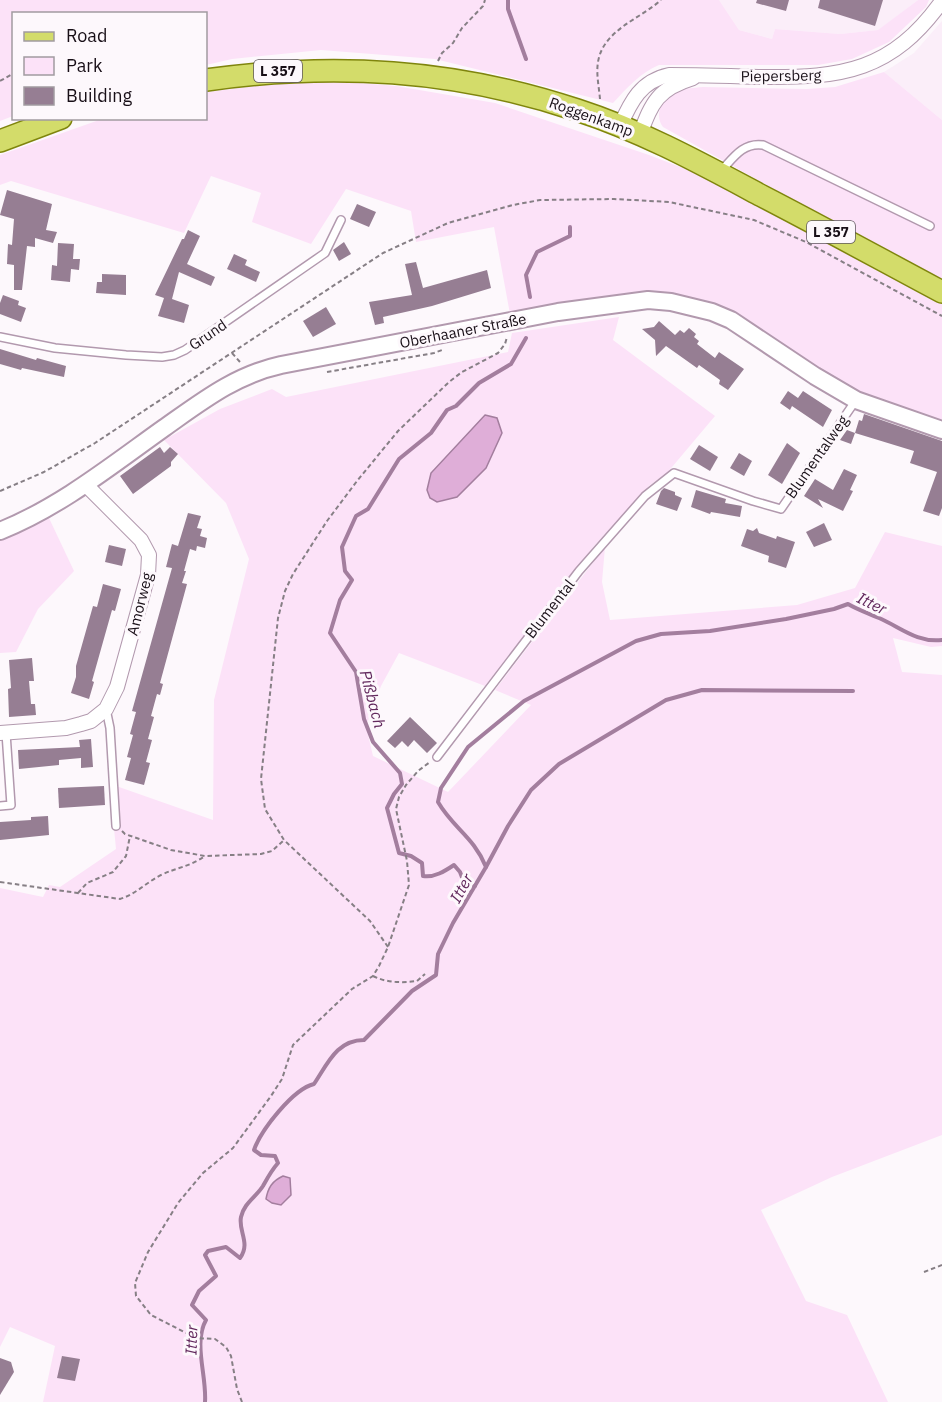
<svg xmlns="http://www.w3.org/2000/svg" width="942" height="1402" font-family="'IBM Plex Sans',sans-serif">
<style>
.built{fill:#fbeef9}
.green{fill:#fce2f8}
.water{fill:#dfaed8;stroke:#a37e9e;stroke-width:1.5}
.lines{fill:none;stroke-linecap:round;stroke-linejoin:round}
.stream{stroke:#a37e9e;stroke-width:4}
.building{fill:#967e93}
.service-casing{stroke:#b299ae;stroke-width:10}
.minor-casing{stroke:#b299ae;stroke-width:16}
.tertiary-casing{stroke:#b299ae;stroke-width:20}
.primary-casing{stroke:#7f850d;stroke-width:24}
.path{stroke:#867f85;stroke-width:2;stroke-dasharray:4.5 3;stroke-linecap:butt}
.service{stroke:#fff;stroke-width:7}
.minor{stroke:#fff;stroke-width:14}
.tertiary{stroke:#fff;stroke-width:16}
.primary{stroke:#d3dc6a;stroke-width:21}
.labels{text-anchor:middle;stroke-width:6;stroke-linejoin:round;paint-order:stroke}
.shield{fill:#fdf8fc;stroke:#5d555c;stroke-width:1.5}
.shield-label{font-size:14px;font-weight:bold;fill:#180f17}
.street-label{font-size:15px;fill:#180f17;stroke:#fdf8fc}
.water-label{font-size:16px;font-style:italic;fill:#632a5e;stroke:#fdf8fc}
</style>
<rect width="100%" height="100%" fill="#fdf8fc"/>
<g class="built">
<polygon points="719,0 918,0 879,30 840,34 775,29 772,39 739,30"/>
<polygon points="942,21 942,120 884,72 914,53"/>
</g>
<g class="green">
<path d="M0,0H719L739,30L772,39L775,29L840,34L878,30L918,0H929L926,7L889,42L852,59L818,65H659C640,73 627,88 613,103L435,59L321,50L232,59L206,65V14H14L13,116L0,121Z"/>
<path d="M884,72L942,120V283L663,127C654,115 661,100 674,93C682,88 694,88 703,87L807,89L835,87Z"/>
<polygon points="314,79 396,86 495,103 649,155 740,190 942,300 942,423 860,397 742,320 709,303 678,295 630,295 510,314 494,227 416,242 411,211 346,189 311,244 252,222 261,193 211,176 184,233 11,181 0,185 0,155 102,119 206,118 206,92"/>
<polygon points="619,317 613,340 715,416 667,473 650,485 594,546 485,686 399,653 381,686 366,726 373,756 448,792 531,705 495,690 605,547 602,582 610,620 797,605 855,588 885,532 942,546 942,646 931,647 893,638 902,672 942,675 942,1135 832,1177 761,1210 806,1301 847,1315 888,1402 43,1402 55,1346 10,1327 0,1347 0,888 43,897 49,885 60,887 116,849 110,787 119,787 213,820 214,700 249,559 226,503 164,440 220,409 272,389 286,397 508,352 512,333"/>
<polygon points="48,516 74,571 38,609 16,652 0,653 0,540"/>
</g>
<g class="water">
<polygon points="485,415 497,418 502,433 486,468 457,497 437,502 430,498 427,490 431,473"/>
<path d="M283,1176L290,1178L291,1195L281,1205L272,1203L266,1199C268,1188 272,1181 283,1176Z"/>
</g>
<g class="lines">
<g class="stream">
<polyline points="508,0 508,9 526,59"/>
<polyline points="530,297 526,275 537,252 570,236 570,227"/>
<polyline points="486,867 508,826 531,790 559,764 666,700 702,690 853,691"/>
<path d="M475,886L465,885L460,872L454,865C445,871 434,878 423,876L422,863L411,856L399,853L387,808L394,794L402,784L400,773L373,742L364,719L356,672L330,633L340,600L352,580L345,571L342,547L356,516L368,509L399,459L431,433L447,410L456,406L479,383L511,364L526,338"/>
<path d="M205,1402C207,1376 193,1343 206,1320L192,1305L199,1291L216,1276L205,1255L208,1251L226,1247L240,1258C251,1243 238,1231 241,1217C244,1203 256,1197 263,1186C268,1177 271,1171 278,1163L275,1156L261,1155L254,1150C261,1130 293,1089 314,1084C328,1063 337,1040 364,1040L412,991L436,975L438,954L453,923L486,867C474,837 453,828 438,802L441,788L468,747L524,701L636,641L661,634L710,631L786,619L834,609L848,604C858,610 868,613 879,618C900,627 917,643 942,640"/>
</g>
</g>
<g class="building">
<polygon points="757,0 789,0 786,11 756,3"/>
<polygon points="820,0 883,0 875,26 818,8"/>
<polygon points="7,190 52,204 46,230 57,232 53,243 35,238 35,247 27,246 22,290 14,290 14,265 7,264 8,244 12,245 14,219 0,215"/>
<polygon points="357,204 376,212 369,227 350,219"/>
<polygon points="188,230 200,236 187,264 215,277 211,286 179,272 172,299 189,305 184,323 158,316 164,298 155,295 182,239 184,239"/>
<polygon points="344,242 351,254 339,261 333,250"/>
<polygon points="58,243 74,244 73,259 80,259 79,270 71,269 70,282 51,280 52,265 57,266"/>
<polygon points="234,254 247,260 245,265 260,272 256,282 227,269"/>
<polygon points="416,262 423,288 487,270 491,288 432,306 383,317 384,323 375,325 369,302 412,295 405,264"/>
<polygon points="102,274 126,275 126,295 96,293 97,282 102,282"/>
<polygon points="3,295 19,301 18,305 26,308 21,322 0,314 0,303"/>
<polygon points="326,307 336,324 313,337 303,321"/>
<polygon points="659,321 675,335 680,330 684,333 689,328 696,334 694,337 699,341 697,344 715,358 719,352 744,369 728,390 719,384 720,380 699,365 697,368 666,346 656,356 655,340 642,329 654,327"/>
<polygon points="0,349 36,360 37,358 66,366 64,377 22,368 21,370 0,364"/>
<polygon points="788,391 798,398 803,391 832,410 823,427 792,406 790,410 780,403"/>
<polygon points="864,414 942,441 942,508 939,516 923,511 937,472 910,463 914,451 855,433 851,444 840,440 847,430 855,433 859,420 862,421"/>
<polygon points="787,443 800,453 782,484 768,475"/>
<polygon points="699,445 718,457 710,471 690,459"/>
<polygon points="160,447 164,453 170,447 178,454 171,462 171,466 133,494 120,476"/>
<polygon points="739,453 752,461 744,476 730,468"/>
<polygon points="844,469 857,475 850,490 853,491 843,511 818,499 823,508 804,496 815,479 833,490"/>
<polygon points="664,488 675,492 675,495 682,498 677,511 656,504 661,491"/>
<polygon points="696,490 726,499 725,503 742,506 740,517 711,512 710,514 691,507"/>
<polygon points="188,513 201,516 197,528 202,529 200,536 207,538 205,548 197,546 196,551 190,549 184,571 186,571 182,583 187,584 160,683 163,684 160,695 157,694 151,716 154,717 148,739 152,740 146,762 150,763 144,785 125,780 131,758 127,757 133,735 130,734 136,712 132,711 172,568 166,567 172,544 178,546"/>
<polygon points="824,523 832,540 814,547 806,532"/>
<polygon points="757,528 759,533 776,539 777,536 795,542 786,568 768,562 769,556 741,546 747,529 753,531"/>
<polygon points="109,545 126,549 122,566 105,562"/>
<polygon points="103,584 121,589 115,611 112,610 92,681 94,682 89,699 71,693 76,677 76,666 93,606 97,607"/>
<polygon points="32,658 34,681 29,681 31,704 35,704 36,715 9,717 8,689 11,688 9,660"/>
<polygon points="410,717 437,743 427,753 414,740 408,747 402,741 395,748 387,741"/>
<polygon points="91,739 93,767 81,768 81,758 59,760 59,765 19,769 18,750 80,747 79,740"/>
<polygon points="104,786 105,805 59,808 58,788"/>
<polygon points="48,816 49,835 0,840 0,822 31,820 31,817"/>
<polygon points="62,1356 80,1359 75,1381 57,1378"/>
<polygon points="0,1358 11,1362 14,1372 0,1395"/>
</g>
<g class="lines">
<g class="service-casing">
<g id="service">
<path d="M721,171C733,158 743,142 763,145L930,226"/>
<polyline points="0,337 55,348 126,355 162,357 174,355 185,350 325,253 341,220"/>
<polyline points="106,709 110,728 116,826"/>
<polyline points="437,757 579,571 645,496 674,473 753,501 781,509 856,400"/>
<polyline points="0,806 11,805 6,733"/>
</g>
</g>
<g class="minor-casing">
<g id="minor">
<path d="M620,126C631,101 641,81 669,75C700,75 730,76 761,77C843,78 892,71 942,1"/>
<path d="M640,134C652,103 657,89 693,78"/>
<polyline points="0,733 66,728 81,724 91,721 106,709 117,687 148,575 149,555 141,540 85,484"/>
</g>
</g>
<g class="tertiary-casing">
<path id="tertiary" d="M0,531C60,507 112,465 164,428C201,402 235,375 281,365L558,312L648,300L671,302L712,312L731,320L815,376L856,400L942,430"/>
</g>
<g class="primary-casing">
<g id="primary">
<path d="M206,80C333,62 454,69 577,110C642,131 702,164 762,196C822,227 882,260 942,292"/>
<polyline points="0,141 61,118"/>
</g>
</g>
<g class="path">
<polyline points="438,61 442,53 453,43 462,28 483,6 485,0"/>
<polyline points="0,81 14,73"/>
<path d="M600,99C599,87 596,74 598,62C603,30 640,19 661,0"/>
<polyline points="232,353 240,362"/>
<polyline points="327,372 434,353 442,350"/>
<polyline points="0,491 44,472 95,443 383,253 448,223 513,205 540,200 614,199 669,202 754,220 806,242 942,316"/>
<polyline points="122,831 125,834 171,850 205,856 261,854 272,851 284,840"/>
<path d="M0,882L120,899C136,894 147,882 161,875C178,867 189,867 205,856"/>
<polyline points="78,893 87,883 113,872 126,856 130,836"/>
<polyline points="388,947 370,921 284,840 265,809 261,779 278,618 285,591 293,574 327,521 357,481 398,431 449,382 462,372 498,353 505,344 507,337"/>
<path d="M373,976C387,983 402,983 417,981L425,974"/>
<polyline points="924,1272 942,1265"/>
<polyline points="242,1402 237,1389 231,1356 226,1347 215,1339 196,1338 151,1315 136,1296 135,1283 148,1252 178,1203 203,1173 233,1148 271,1096 282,1079 293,1045 352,989 373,976 379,966 388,947 409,885 407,861 396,809 399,797 406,785 418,771 430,762"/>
</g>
<use href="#service" class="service"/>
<use href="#minor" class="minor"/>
<use href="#tertiary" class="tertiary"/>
<use href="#primary" class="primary"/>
</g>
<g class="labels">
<g class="shield">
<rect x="254" y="60" width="48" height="22" rx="4.5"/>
<rect x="807" y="221" width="48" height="22" rx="4.5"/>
</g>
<g class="shield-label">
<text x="278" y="76">L 357</text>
<text x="831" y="237">L 357</text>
</g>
<g class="street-label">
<text transform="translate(781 76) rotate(-1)" y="5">Piepersberg</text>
<text transform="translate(591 117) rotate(20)" y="5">Roggenkamp</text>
<text transform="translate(463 331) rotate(-11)" y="5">Oberhaaner Straße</text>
<text transform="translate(208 335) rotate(-34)" y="5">Grund</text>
<text transform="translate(817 457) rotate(-55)" y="5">Blumentalweg</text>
<text transform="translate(140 604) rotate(-76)" y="5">Amorweg</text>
<text transform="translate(550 609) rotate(-52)" y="5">Blumental</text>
</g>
<g class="water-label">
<text transform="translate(872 603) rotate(26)" y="6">Itter</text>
<text transform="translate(373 699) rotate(75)" y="6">Pißbach</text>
<text transform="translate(461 888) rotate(-61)" y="6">Itter</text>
<text transform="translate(191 1340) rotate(-88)" y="6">Itter</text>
</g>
</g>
<rect x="12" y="12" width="195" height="108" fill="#fdf8fc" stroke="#a19ba0" stroke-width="1.5"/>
<rect x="24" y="32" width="30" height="9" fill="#d3dc6a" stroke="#a19ba0" stroke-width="1.5"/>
<text x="66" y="42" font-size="18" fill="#180f17">Road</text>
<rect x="24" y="57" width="30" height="18" fill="#fce2f8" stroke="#a19ba0" stroke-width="1.5"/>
<text x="66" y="72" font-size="18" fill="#180f17">Park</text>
<rect x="24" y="87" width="30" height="18" fill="#967e93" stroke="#a19ba0" stroke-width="1.5"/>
<text x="66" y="102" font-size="18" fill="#180f17">Building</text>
</svg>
